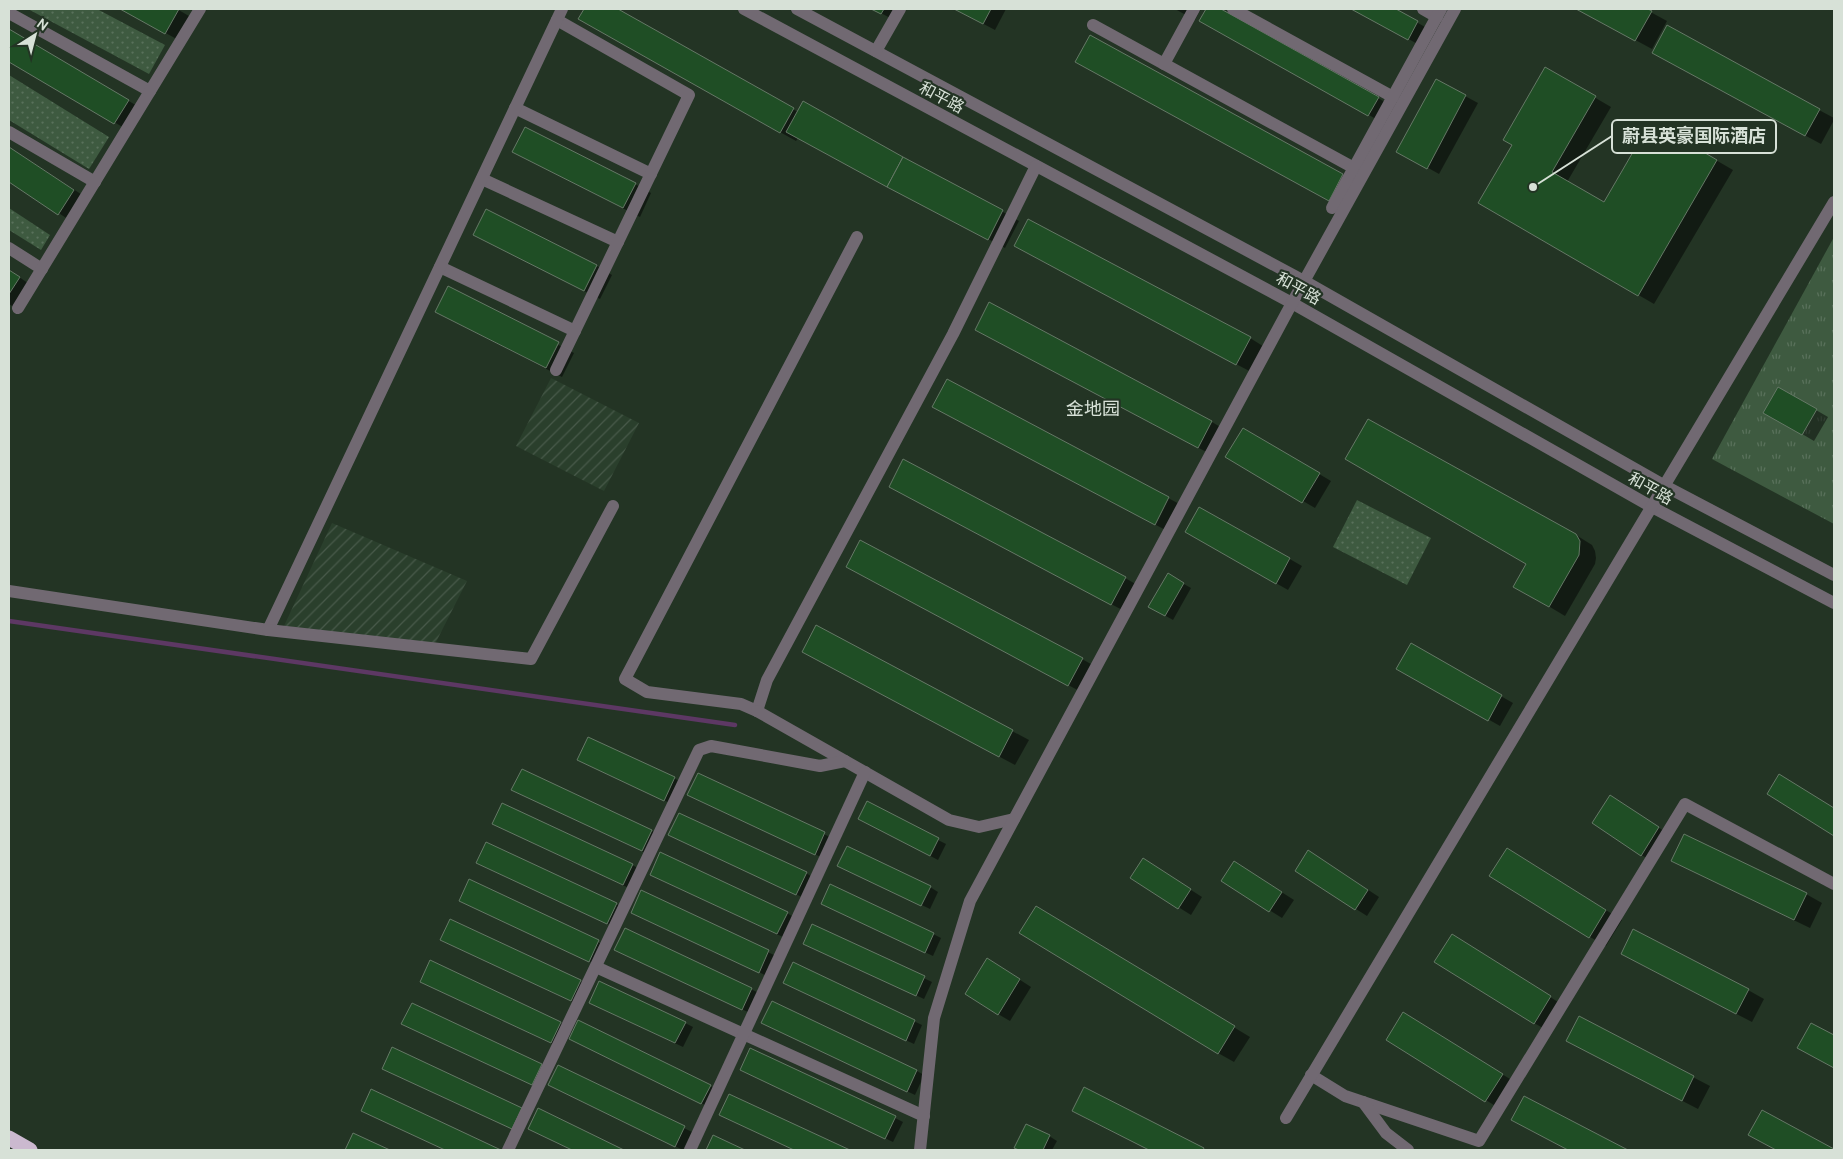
<svg xmlns="http://www.w3.org/2000/svg" width="1843" height="1159" font-family="Cabin,'Noto Sans SC',sans-serif">
<style>
.industrial{fill:url(#industrial-furrows)}
.grass{fill:url(#grass-dots)}
.park{fill:url(#park-tufts)}
.shadow{fill:#0007}
.lines{fill:none;stroke-linecap:round;stroke-linejoin:round}
.stream{stroke:#5d3864;stroke-width:4.5}
.building{fill:#1f4e25;stroke:#657866}
.minor{stroke:#716972;stroke-width:12}
.highway{stroke:#cbb9cf;stroke-width:15}
.labels{text-anchor:middle;stroke-width:4.5;stroke-linejoin:round;paint-order:stroke}
.street-label{font-size:16px;fill:#d7e1d7;stroke:#233424}
.neighbourhood-label{font-size:18px;fill:#d7e1d7;stroke:#233424}
.leader{fill:none;stroke:#d7e1d7;stroke-width:2}
.callout-dot{fill:#d7e1d7;stroke:#233424;stroke-width:2}
.callout{fill:#233424;stroke:#d7e1d7;stroke-width:2}
.callout-label{font-size:18px;text-anchor:middle;font-weight:bold;fill:#d7e1d7}
</style>
<defs>
<pattern id="industrial-furrows" width="10" height="10" patternUnits="userSpaceOnUse" patternTransform="scale(1.25)"><rect width="10" height="10" fill="#2a3f2c"/><path d="M-1 1l2-2M0 10L10 0M9 11l2-2" fill="none" stroke="#485a4a"/></pattern>
<pattern id="grass-dots" width="8" height="8" patternUnits="userSpaceOnUse" patternTransform="scale(1.25)"><rect width="8" height="8" fill="#3e5a40"/><path d="M2 2h.1M6 6h.1" fill="none" stroke="#59715b" stroke-width="1.8" stroke-linecap="round"/></pattern>
<pattern id="park-tufts" width="24" height="20" patternUnits="userSpaceOnUse" patternTransform="scale(1.25)"><rect width="24" height="20" fill="#3e5a40"/><path d="M3 7l-1-3M5 7V3M7 7l1-3M15 17l-1-3M17 17v-4M19 17l1-3" fill="none" stroke="#59715b"/></pattern>
</defs>
<rect width="100%" height="100%" fill="#233424"/>
<g class="industrial">
<polygon points="551,378 639,423 604,491 516,446"/>
<polygon points="332,523 467,581 435,644 284,626"/>
</g>
<g class="grass">
<polygon points="28,9 97,9 165,45 149,74"/>
<polygon points="9,75 109,137 89,169 9,120"/>
<polygon points="9,208 50,235 41,250 9,230"/>
<polygon points="1357,500 1431,538 1407,585 1333,547"/>
</g>
<polygon class="park" points="1834,237 1834,524 1712,459"/>
<g class="shadow">
<polygon points="122,9 177,9 194,19 182,42"/>
<polygon points="585,9 615,9 798,112 903,159 1003,212 1019,221 1005,248 798,138 796,141 579,19"/>
<polygon points="873,9 905,9 898,22"/>
<polygon points="955,9 1006,9 995,30"/>
<polygon points="1175,9 1201,9 1195,20"/>
<polygon points="1207,9 1218,9 1394,107 1385,124 1201,21"/>
<polygon points="1353,9 1393,9 1434,32 1425,48"/>
<polygon points="1578,9 1645,9 1667,21 1652,49"/>
<polygon points="9,30 144,110 131,132 9,60"/>
<polygon points="1670,62 1819,110 1834,118 1834,120 1821,144"/>
<polygon points="1546,69 1611,107 1567,182 1604,204 1652,123 1733,170 1654,304 1480,203 1514,145"/>
<polygon points="1437,81 1478,103 1439,174 1398,151"/>
<polygon points="9,147 90,200 74,223 9,181"/>
<polygon points="513,152 635,184 651,193 640,217"/>
<polygon points="490,243 597,266 612,275 600,299"/>
<polygon points="1031,255 1250,338 1266,348 1253,373"/>
<polygon points="9,270 35,288 20,311 9,304"/>
<polygon points="448,288 574,353 562,377 436,312"/>
<polygon points="992,339 1212,422 1227,431 1214,456"/>
<polygon points="947,380 1185,507 1171,533 950,415"/>
<polygon points="1778,388 1828,417 1814,441 1765,412"/>
<polygon points="1243,429 1331,481 1315,508 1227,457"/>
<polygon points="906,495 1125,578 1141,587 1128,613"/>
<polygon points="1200,508 1302,566 1288,590 1186,532"/>
<polygon points="1576,535 1592,545 1595,551 1596,558 1595,564 1565,616 1515,586"/>
<polygon points="1168,575 1191,588 1173,620 1150,607"/>
<polygon points="863,576 1082,659 1098,668 1085,694"/>
<polygon points="816,627 1029,740 1015,765 803,652"/>
<polygon points="1411,645 1513,703 1500,726 1398,668"/>
<polygon points="586,764 674,778 682,783 672,804"/>
<polygon points="698,774 832,838 823,858 696,799"/>
<polygon points="521,794 652,831 659,835 650,855"/>
<polygon points="1611,796 1670,835 1653,861 1641,855"/>
<polygon points="867,823 938,840 946,844 938,860"/>
<polygon points="501,828 632,865 640,869 631,889"/>
<polygon points="678,839 806,873 814,878 804,898"/>
<polygon points="1320,858 1379,897 1367,916 1356,909"/>
<polygon points="1523,859 1622,920 1606,946 1590,937"/>
<polygon points="485,867 616,904 624,908 615,927"/>
<polygon points="1155,867 1202,897 1191,915 1132,878"/>
<polygon points="847,869 930,887 938,892 930,909"/>
<polygon points="1689,869 1806,894 1822,903 1810,928"/>
<polygon points="1247,870 1294,900 1282,918 1223,881"/>
<polygon points="659,879 787,913 795,918 785,938"/>
<polygon points="469,881 606,946 597,965 468,905"/>
<polygon points="642,892 776,956 767,976 640,917"/>
<polygon points="830,908 933,934 941,938 933,956"/>
<polygon points="1052,917 1250,1037 1234,1062 1218,1053"/>
<polygon points="813,925 932,982 924,999 812,947"/>
<polygon points="625,929 759,993 750,1013 623,954"/>
<polygon points="450,944 580,981 588,985 579,1005"/>
<polygon points="1468,945 1566,1007 1550,1032 1534,1023"/>
<polygon points="1638,963 1748,990 1764,999 1752,1022"/>
<polygon points="794,964 922,1025 914,1044 792,987"/>
<polygon points="1000,967 1031,987 1010,1021 998,1014"/>
<polygon points="430,986 560,1023 568,1027 559,1047"/>
<polygon points="598,1007 685,1023 693,1027 683,1047"/>
<polygon points="1580,1018 1710,1086 1698,1109 1584,1050"/>
<polygon points="1420,1023 1518,1084 1502,1110 1388,1040"/>
<polygon points="771,1027 917,1071 924,1075 915,1095"/>
<polygon points="578,1043 710,1086 718,1090 709,1107"/>
<polygon points="558,1066 692,1132 683,1150 557,1089"/>
<polygon points="741,1070 895,1118 903,1122 893,1142"/>
<polygon points="1084,1089 1206,1150 1150,1150 1089,1120 1073,1111"/>
<polygon points="371,1091 499,1150 446,1150 370,1115"/>
<polygon points="730,1095 847,1150 795,1150 729,1119"/>
<polygon points="1525,1097 1625,1150 1569,1150 1529,1129"/>
<polygon points="1762,1111 1834,1150 1778,1150 1750,1135"/>
<polygon points="1049,1136 1057,1141 1052,1150 1021,1150 1016,1147"/>
</g>
<g class="lines">
<polyline class="stream" points="9,621 735,725"/>
</g>
<g class="building">
<polygon points="120,9 179,9 165,34"/>
<polygon points="584,9 618,9 794,108 780,133 578,19"/>
<polygon points="871,9 884,9 881,14"/>
<polygon points="954,9 991,9 983,24"/>
<polygon points="1206,9 1221,9 1379,97 1368,116 1199,21"/>
<polygon points="1351,9 1396,9 1418,21 1408,40"/>
<polygon points="1576,9 1648,9 1652,11 1635,41"/>
<polygon points="1667,25 1820,109 1805,136 1652,53"/>
<polygon points="9,29 129,100 114,124 9,62"/>
<polygon points="1090,35 1343,174 1329,201 1075,62"/>
<polygon points="1545,67 1596,96 1552,172 1604,202 1651,121 1717,160 1638,296 1478,203 1512,145 1503,140"/>
<polygon points="1436,79 1466,95 1427,169 1396,152"/>
<polygon points="803,101 903,157 887,187 786,132"/>
<polygon points="525,127 636,183 623,208 512,152"/>
<polygon points="9,147 74,190 58,215 9,182"/>
<polygon points="903,157 1003,210 988,240 887,187"/>
<polygon points="486,209 597,265 584,291 473,235"/>
<polygon points="1028,219 1251,337 1236,365 1014,246"/>
<polygon points="9,270 20,277 9,294"/>
<polygon points="448,286 559,342 546,368 435,312"/>
<polygon points="989,302 1212,421 1198,448 975,330"/>
<polygon points="947,379 1169,497 1155,525 932,407"/>
<polygon points="1778,387 1817,409 1802,435 1763,413"/>
<polygon points="1368,419 1576,534 1580,541 1579,555 1549,607 1513,587 1526,564 1345,459"/>
<polygon points="1243,428 1320,473 1302,503 1225,457"/>
<polygon points="903,459 1126,577 1111,605 889,487"/>
<polygon points="1199,507 1290,558 1276,584 1185,532"/>
<polygon points="860,540 1083,658 1068,686 846,567"/>
<polygon points="1168,573 1184,583 1165,616 1148,607"/>
<polygon points="816,625 1013,730 999,757 802,652"/>
<polygon points="1411,643 1502,695 1488,721 1396,669"/>
<polygon points="588,737 675,777 664,801 577,760"/>
<polygon points="522,769 652,830 642,851 511,790"/>
<polygon points="698,773 825,832 815,855 687,795"/>
<polygon points="1779,774 1834,808 1834,836 1767,794"/>
<polygon points="1610,795 1659,827 1641,856 1592,823"/>
<polygon points="867,801 939,838 930,856 858,819"/>
<polygon points="502,803 633,864 623,885 492,824"/>
<polygon points="679,813 807,872 796,895 668,835"/>
<polygon points="1684,834 1807,893 1794,920 1671,861"/>
<polygon points="486,842 617,903 607,924 476,863"/>
<polygon points="847,846 931,886 921,906 837,866"/>
<polygon points="1507,848 1606,910 1589,938 1489,876"/>
<polygon points="1308,850 1368,890 1355,910 1295,871"/>
<polygon points="660,852 788,912 777,934 650,875"/>
<polygon points="1143,858 1191,889 1178,909 1130,878"/>
<polygon points="1234,861 1282,892 1269,912 1221,881"/>
<polygon points="469,879 599,940 589,962 459,901"/>
<polygon points="830,884 934,933 925,953 821,904"/>
<polygon points="641,890 769,950 759,973 631,913"/>
<polygon points="1036,906 1235,1026 1218,1054 1019,933"/>
<polygon points="450,919 581,980 571,1001 440,940"/>
<polygon points="812,924 925,976 916,996 803,944"/>
<polygon points="625,928 752,988 742,1010 614,950"/>
<polygon points="1633,929 1749,989 1736,1014 1621,954"/>
<polygon points="1452,934 1551,996 1534,1024 1434,962"/>
<polygon points="987,958 1020,979 998,1015 965,994"/>
<polygon points="430,960 561,1022 551,1043 420,982"/>
<polygon points="793,962 915,1020 906,1041 783,983"/>
<polygon points="599,981 686,1022 675,1043 589,1003"/>
<polygon points="772,1001 917,1070 907,1092 761,1023"/>
<polygon points="412,1003 542,1064 532,1085 401,1024"/>
<polygon points="1403,1012 1503,1074 1485,1102 1386,1040"/>
<polygon points="1579,1016 1694,1076 1682,1101 1566,1041"/>
<polygon points="578,1020 711,1085 701,1104 569,1039"/>
<polygon points="1811,1023 1834,1035 1834,1068 1797,1048"/>
<polygon points="392,1047 522,1108 512,1129 382,1069"/>
<polygon points="750,1048 896,1116 885,1139 740,1070"/>
<polygon points="558,1065 685,1126 675,1147 548,1085"/>
<polygon points="1084,1087 1204,1148 1203,1150 1149,1150 1072,1111"/>
<polygon points="371,1089 501,1150 445,1150 361,1111"/>
<polygon points="729,1094 850,1150 794,1150 719,1115"/>
<polygon points="1524,1096 1628,1150 1568,1150 1511,1120"/>
<polygon points="538,1108 624,1150 572,1150 528,1129"/>
<polygon points="1762,1110 1834,1149 1834,1150 1776,1150 1748,1135"/>
<polygon points="1026,1124 1050,1135 1043,1150 1019,1150 1014,1148"/>
<polygon points="353,1133 390,1150 345,1150"/>
<polygon points="713,1135 745,1150 706,1150"/>
</g>
<g class="lines">
<g class="minor">
<polyline points="744,9 1292,303 1652,507 1834,603"/>
<polyline points="797,9 1304,281 1665,486 1834,575"/>
<polyline points="1233,9 1393,97"/>
<polyline points="1423,9 1437,17"/>
<polyline points="9,13 150,91"/>
<polyline points="1093,25 1354,168"/>
<polyline points="876,51 900,9"/>
<polyline points="1164,64 1194,9"/>
<polyline points="515,108 651,174"/>
<polyline points="9,132 95,182"/>
<polyline points="482,179 618,242"/>
<polyline points="1332,208 1441,9"/>
<polyline points="857,237 625,679 647,692 741,704 757,711 767,680 953,334 1036,166"/>
<polyline points="9,248 42,269"/>
<polyline points="440,267 575,331"/>
<polyline points="18,308 200,9"/>
<polyline points="556,370 689,95 557,20"/>
<polyline points="9,591 268,630 562,9"/>
<polyline points="268,630 531,659 613,506"/>
<polyline points="757,711 949,820 979,827 1014,819"/>
<polyline points="596,967 924,1116"/>
<polyline points="1311,1075 1345,1096 1479,1141 1685,804 1834,884"/>
<polyline points="1363,1102 1386,1133 1408,1150"/>
<polyline points="1286,1118 1834,202"/>
<polyline points="508,1150 699,750 711,746 820,766 845,761"/>
<polyline points="690,1150 865,772"/>
<polyline points="920,1150 934,1018 970,901 1292,303 1455,9"/>
</g>
<polyline class="highway" points="9,1138 30,1150"/>
</g>
<g class="labels">
<g class="street-label">
<text transform="translate(942 97) rotate(28)" y="6">和平路</text>
<text transform="translate(1299 288) rotate(29)" y="6">和平路</text>
<text transform="translate(1651 488) rotate(29)" y="6">和平路</text>
</g>
<g class="neighbourhood-label">
<text x="1093" y="415">金地园</text>
</g>
</g>
<path class="leader" d="M1533 187L1612 136"/>
<circle class="callout-dot" cx="1533" cy="187" r="5"/>
<rect class="callout" x="1612" y="120" width="164" height="33" rx="5"/>
<g class="callout-label">
<text x="1694" y="142">蔚县英豪国际酒店</text>
</g>
<rect width="1843" height="1159" fill="none" stroke="#d7e1d7" stroke-width="20"/>
<g transform="translate(35 35) rotate(36)" stroke="#233424" stroke-width="4" paint-order="stroke">
<path d="M0-4L9 19L0 12L-9 19Z" fill="#d7e1d7"/>
<text y="-8" font-size="14" font-weight="bold" text-anchor="middle" fill="#d7e1d7">N</text>
</g>
</svg>
